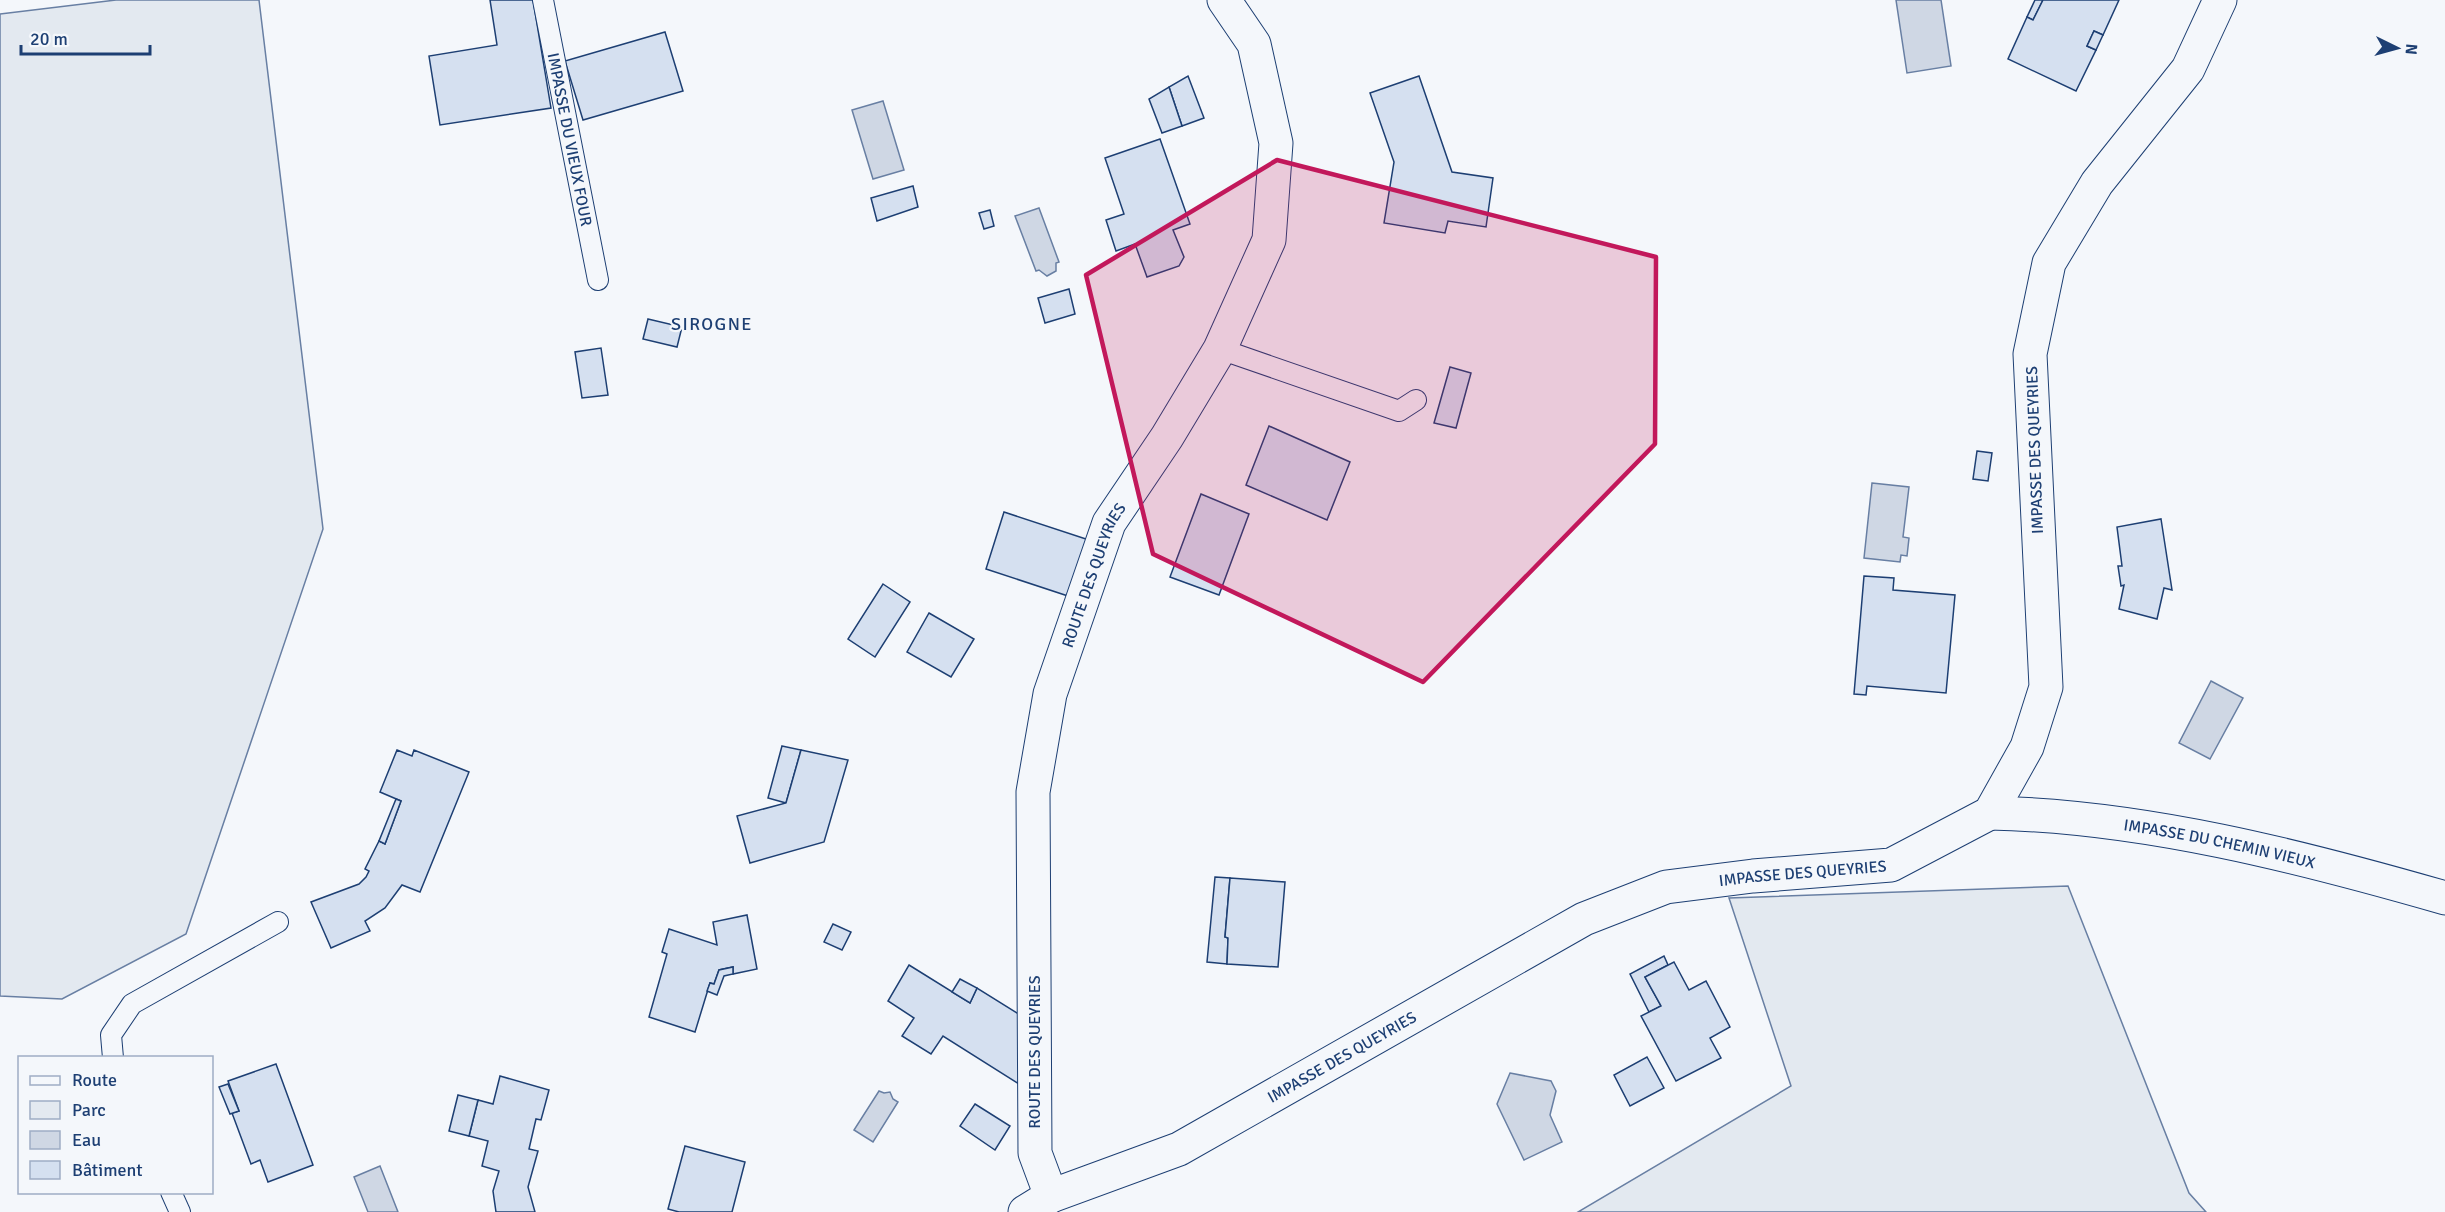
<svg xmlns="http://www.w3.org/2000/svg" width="2445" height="1212" font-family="Signika,sans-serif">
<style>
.green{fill:#e3e9f0;stroke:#687fa3;stroke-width:1.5}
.water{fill:#cfd7e4;stroke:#687fa3;stroke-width:1.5}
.building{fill:#d5e0f0;stroke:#1d3f73;stroke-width:1.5}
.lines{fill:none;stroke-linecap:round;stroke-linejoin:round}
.lane-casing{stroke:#1d3f73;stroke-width:22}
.street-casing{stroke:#1d3f73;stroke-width:35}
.lane{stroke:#f4f7fb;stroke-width:20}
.street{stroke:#f4f7fb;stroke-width:33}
.marked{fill:#c2185b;fill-opacity:0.2;stroke:#c2185b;stroke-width:4.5;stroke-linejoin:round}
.labels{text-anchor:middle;stroke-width:4.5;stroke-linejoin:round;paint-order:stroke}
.street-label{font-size:16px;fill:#1d3f73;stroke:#f4f7fb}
.neighbourhood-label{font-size:18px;letter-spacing:1.5px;fill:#1d3f73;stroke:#f4f7fb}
</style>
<rect width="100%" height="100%" fill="#f4f7fb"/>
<g class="green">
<polygon points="116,0 259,0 323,529 186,934 62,999 0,996 0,14"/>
<polygon points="2068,886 2189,1193 2206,1212 1578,1212 1791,1086 1729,898"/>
</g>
<g class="water">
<polygon points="1896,0 1941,0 1951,66 1907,73"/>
<polygon points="883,101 904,170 873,179 852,110"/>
<polygon points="1039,208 1059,262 1056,263 1056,271 1047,276 1039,270 1036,271 1015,216"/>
<polygon points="1872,483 1909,487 1903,537 1909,538 1907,556 1901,555 1900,562 1864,558"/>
<polygon points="2211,681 2243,698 2210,759 2179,743"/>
<polygon points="1510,1073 1551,1081 1556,1091 1550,1115 1562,1142 1524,1160 1497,1104"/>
<polygon points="879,1091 884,1093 890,1092 893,1099 898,1102 873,1142 854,1130"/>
<polygon points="380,1166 398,1212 368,1212 354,1177"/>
</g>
<g class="building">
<polygon points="490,0 533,0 551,108 440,125 429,56 497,45"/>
<polygon points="2035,0 2043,0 2033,20 2027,17"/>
<polygon points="2043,0 2119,0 2103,35 2094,31 2087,46 2096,50 2076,91 2008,59 2027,17 2033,20"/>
<polygon points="2094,31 2103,35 2096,50 2087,46"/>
<polygon points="665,32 683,91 583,120 565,61"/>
<polygon points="1188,76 1204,118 1182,126 1169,87"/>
<polygon points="1419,76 1452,172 1493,178 1486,227 1448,221 1445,233 1384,223 1394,162 1370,93"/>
<polygon points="1169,87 1182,126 1162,133 1149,99"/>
<polygon points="1160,139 1190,224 1173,230 1184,257 1179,266 1147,277 1135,244 1116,251 1106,220 1124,214 1105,158"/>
<polygon points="913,186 918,207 877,221 871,198"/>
<polygon points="990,210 994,226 984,229 979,213"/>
<polygon points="1069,289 1075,314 1045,323 1038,298"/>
<polygon points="648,319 682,327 677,347 643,339"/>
<polygon points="601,348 608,395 582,398 575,352"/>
<polygon points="1450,367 1471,373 1456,428 1434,423"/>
<polygon points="1269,426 1350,462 1327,520 1246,485"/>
<polygon points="1977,451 1992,453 1988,481 1973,479"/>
<polygon points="1201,494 1249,514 1219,595 1170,577"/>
<polygon points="1004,512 1089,540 1071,597 986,569"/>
<polygon points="2161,519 2172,590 2164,588 2157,619 2119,609 2124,585 2121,586 2118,566 2122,566 2117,527"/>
<polygon points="1864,576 1894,578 1893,590 1955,595 1946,693 1867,686 1866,695 1854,694"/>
<polygon points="883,584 910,602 875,657 848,639"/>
<polygon points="929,613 974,639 951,677 907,652"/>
<polygon points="782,746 801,750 786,803 768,798"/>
<polygon points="397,750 412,756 414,750 469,772 420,892 402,885 385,908 365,921 370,931 331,948 311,902 359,884 366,877 369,871 365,869 379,841 385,844 401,801 380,792"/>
<polygon points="801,750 848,760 824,842 750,863 737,816 786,803"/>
<polygon points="396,799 401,801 385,844 379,841"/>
<polygon points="1215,877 1230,878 1225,937 1228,938 1227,964 1207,962"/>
<polygon points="1230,878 1285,882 1278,967 1227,964 1228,938 1225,937"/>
<polygon points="747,915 757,969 733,974 733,967 719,970 714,984 710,983 695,1032 649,1017 667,954 662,952 669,929 717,945 713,922"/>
<polygon points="833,924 851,932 842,950 824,942"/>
<polygon points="1664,956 1668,965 1645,977 1661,1006 1649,1012 1630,974"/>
<polygon points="1674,962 1689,990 1706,981 1730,1027 1710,1038 1721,1058 1676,1081 1641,1016 1661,1006 1645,977"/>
<polygon points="909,965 970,1003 977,988 1028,1020 1022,1086 943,1036 931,1054 902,1036 914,1018 888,1001"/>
<polygon points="733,967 733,974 724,976 717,995 707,991 710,983 714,984 719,970"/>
<polygon points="960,979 977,988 970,1003 952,992"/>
<polygon points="1647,1057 1664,1088 1630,1106 1614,1075"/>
<polygon points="276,1064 313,1165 268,1182 260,1160 251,1164 232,1113 239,1111 228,1081"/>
<polygon points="500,1076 549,1090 541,1120 536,1119 529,1149 538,1151 528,1187 535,1212 496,1212 493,1191 499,1171 482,1166 488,1141 469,1136 478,1100 493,1104"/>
<polygon points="228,1084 239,1111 230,1114 219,1087"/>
<polygon points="458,1095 478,1100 469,1136 449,1131"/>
<polygon points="975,1104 1010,1126 995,1150 960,1126"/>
<polygon points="685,1146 745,1162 732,1212 679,1212 668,1209"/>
</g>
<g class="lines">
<g class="lane-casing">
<g id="lane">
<path id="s1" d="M543,0L598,280"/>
<polyline points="1220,349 1399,411 1416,400"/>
<polyline points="113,1058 111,1035 132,1004 278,922"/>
<polyline points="171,1192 180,1212"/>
</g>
</g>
<g class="street-casing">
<g id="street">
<path id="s2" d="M1990,813C2143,816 2299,856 2445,898"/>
<path id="s3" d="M1051,1196L1035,1153L1033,792L1050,694L1109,523L1167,437L1220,349L1269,240L1276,143L1254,44L1224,0"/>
<path id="s4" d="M1025,1212L1051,1196L1179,1149L1584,919L1666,887L1753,876L1891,865L1990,813L2027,747L2046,687L2030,354L2049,263L2097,183L2188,69L2220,0"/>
</g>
</g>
<use href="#lane" class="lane"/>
<use href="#street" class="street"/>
</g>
<path class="marked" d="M1277,160L1656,257L1655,444L1423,682L1153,554L1086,275Z"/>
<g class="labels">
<g class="street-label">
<text dy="6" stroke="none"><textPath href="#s1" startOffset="142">IMPASSE DU VIEUX FOUR</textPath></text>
<text transform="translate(2034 450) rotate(-92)" y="6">IMPASSE DES QUEYRIES</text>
<text dy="6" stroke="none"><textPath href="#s3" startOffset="633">ROUTE DES QUEYRIES</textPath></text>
<text dy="6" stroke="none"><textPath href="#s2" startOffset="232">IMPASSE DU CHEMIN VIEUX</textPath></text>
<text dy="6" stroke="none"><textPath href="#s4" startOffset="858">IMPASSE DES QUEYRIES</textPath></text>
<text transform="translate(1034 1052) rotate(-90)" y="6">ROUTE DES QUEYRIES</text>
<text dy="6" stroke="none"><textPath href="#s4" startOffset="354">IMPASSE DES QUEYRIES</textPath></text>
</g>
<g class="neighbourhood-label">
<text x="712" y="330">SIROGNE</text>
</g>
</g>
<rect x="18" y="1056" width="195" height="138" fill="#f4f7fb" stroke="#9eadc5" stroke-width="1.5"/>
<rect x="30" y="1076" width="30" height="9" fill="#f4f7fb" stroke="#9eadc5" stroke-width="1.5"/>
<text x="72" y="1086" font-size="18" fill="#1d3f73">Route</text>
<rect x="30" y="1101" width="30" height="18" fill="#e3e9f0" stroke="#9eadc5" stroke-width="1.5"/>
<text x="72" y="1116" font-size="18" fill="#1d3f73">Parc</text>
<rect x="30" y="1131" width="30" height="18" fill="#cfd7e4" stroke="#9eadc5" stroke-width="1.5"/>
<text x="72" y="1146" font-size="18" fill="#1d3f73">Eau</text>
<rect x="30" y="1161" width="30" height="18" fill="#d5e0f0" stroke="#9eadc5" stroke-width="1.5"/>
<text x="72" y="1176" font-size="18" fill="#1d3f73">Bâtiment</text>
<g transform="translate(2397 48) rotate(95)" stroke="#f4f7fb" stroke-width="4.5" paint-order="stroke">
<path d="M0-4.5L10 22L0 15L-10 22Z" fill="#1d3f73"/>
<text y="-9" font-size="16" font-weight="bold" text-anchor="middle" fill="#1d3f73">N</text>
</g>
<path d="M21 45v9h129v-9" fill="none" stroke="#1d3f73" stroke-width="3"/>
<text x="30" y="45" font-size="18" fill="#1d3f73" stroke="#f4f7fb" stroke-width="4.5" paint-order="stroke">20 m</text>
</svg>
